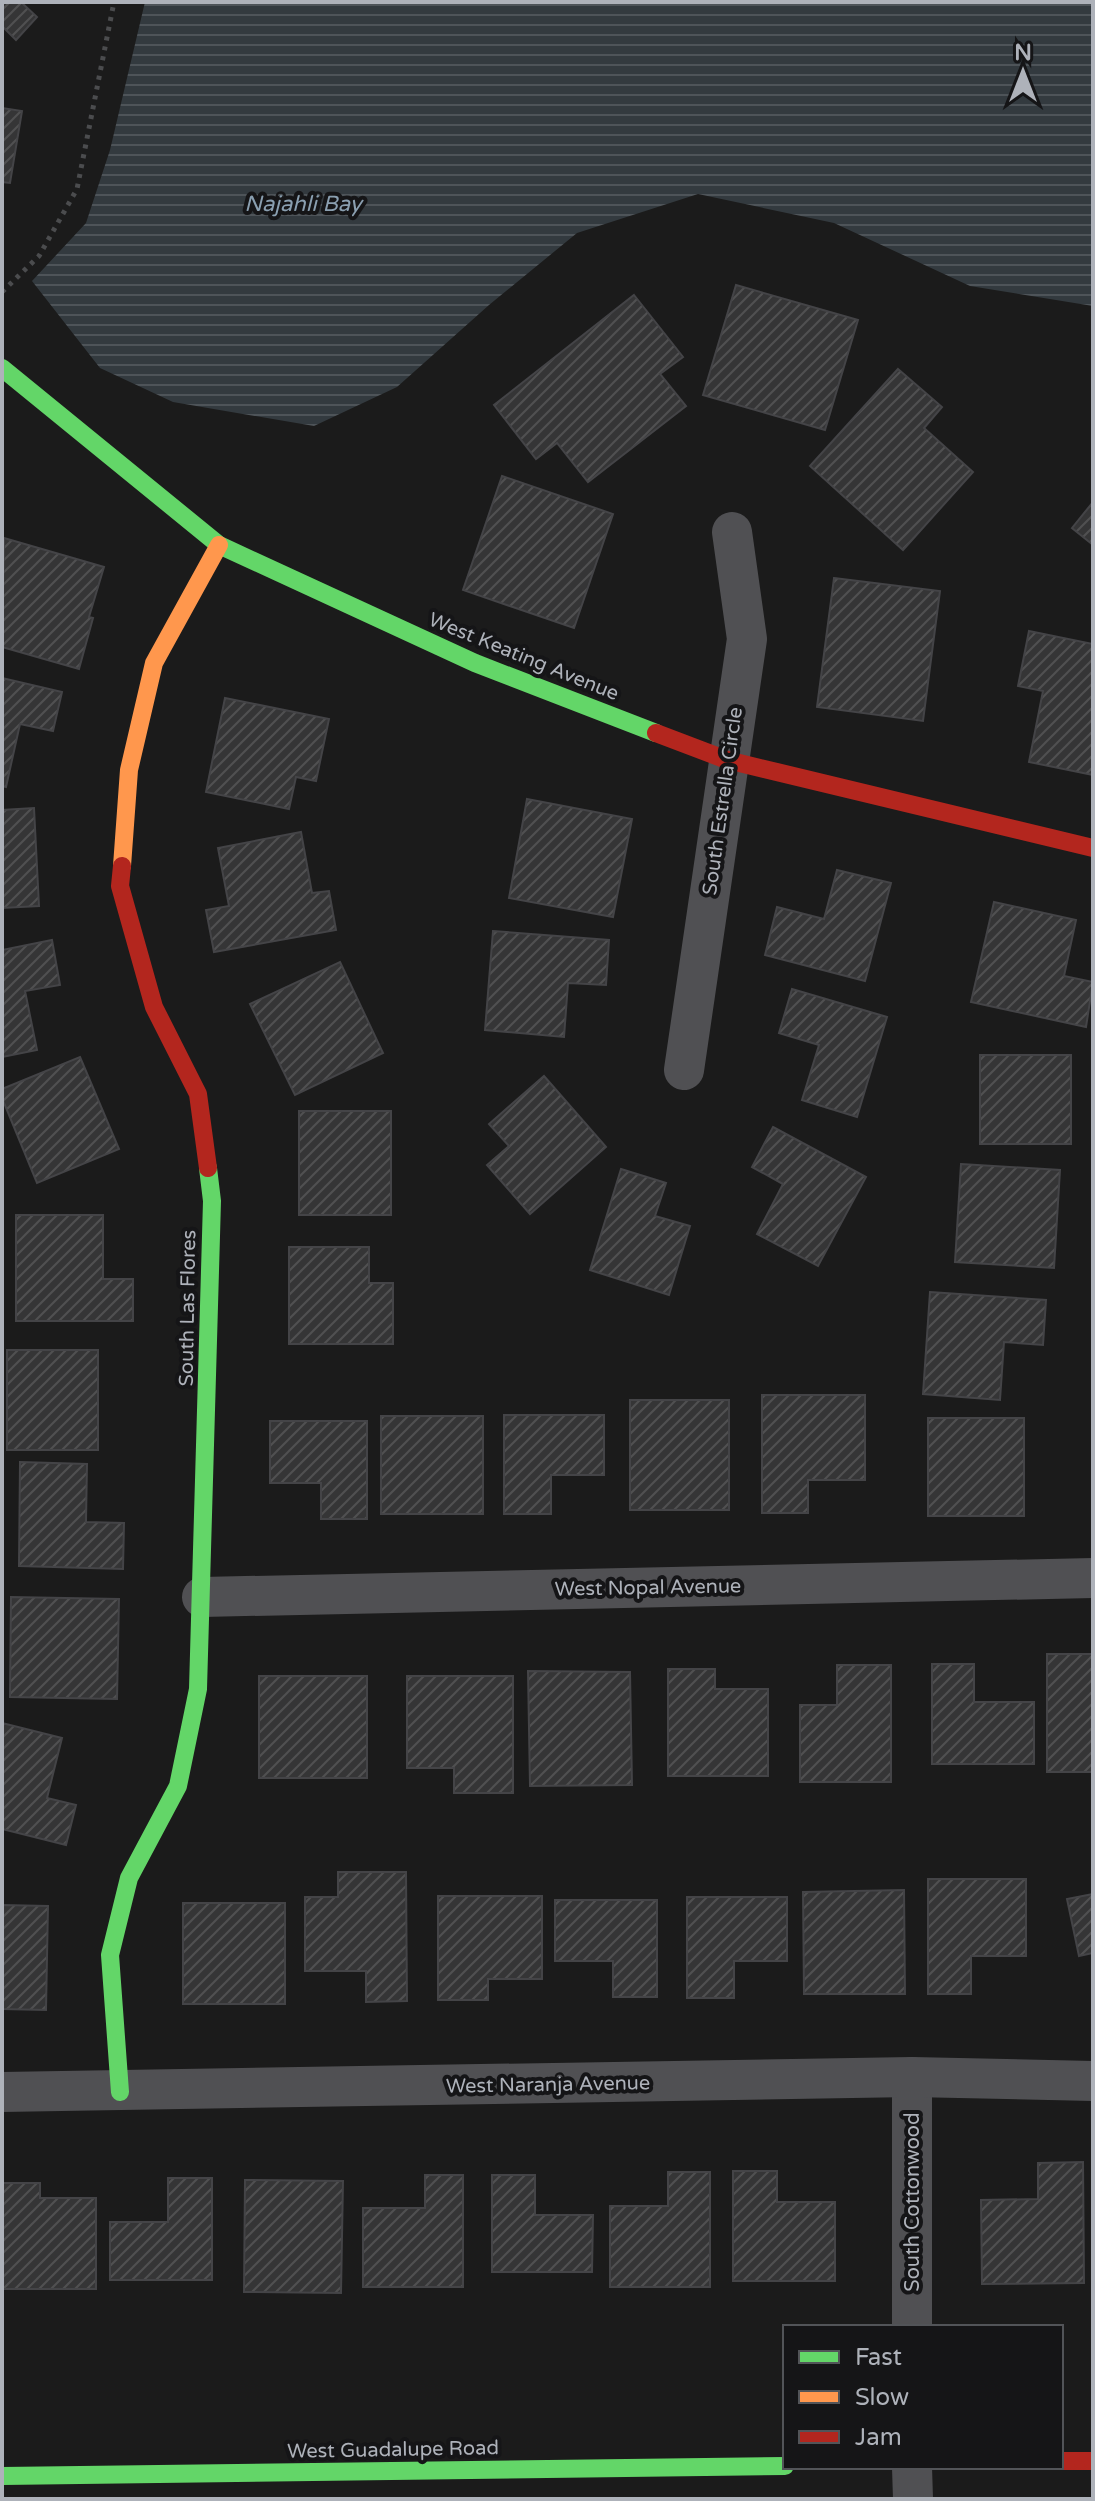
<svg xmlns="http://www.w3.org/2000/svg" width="1095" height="2501" font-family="'Varela Round',sans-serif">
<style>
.water{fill:url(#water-rules)}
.building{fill:url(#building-hatch);stroke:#444447;stroke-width:2}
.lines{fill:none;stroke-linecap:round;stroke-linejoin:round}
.path{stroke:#4b4c4e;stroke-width:5;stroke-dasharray:4 6;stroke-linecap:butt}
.street{stroke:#505053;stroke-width:40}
.fast{stroke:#63d668;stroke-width:18}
.slow{stroke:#ff974d;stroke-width:18}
.jam{stroke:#b3261e;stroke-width:18}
.labels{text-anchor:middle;stroke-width:8;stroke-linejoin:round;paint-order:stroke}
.street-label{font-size:20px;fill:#aeb2ba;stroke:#151517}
.water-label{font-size:22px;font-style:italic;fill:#8a9fb0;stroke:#151517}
</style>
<defs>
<pattern id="water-rules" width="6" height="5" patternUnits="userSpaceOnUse" patternTransform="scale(2)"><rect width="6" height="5" fill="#333a3f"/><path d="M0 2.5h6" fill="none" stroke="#4e5459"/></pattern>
<pattern id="building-hatch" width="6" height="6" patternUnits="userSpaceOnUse" patternTransform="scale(2)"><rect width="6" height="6" fill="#353536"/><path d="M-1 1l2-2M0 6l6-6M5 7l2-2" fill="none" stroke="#505051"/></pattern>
</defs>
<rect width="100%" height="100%" fill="#1b1b1b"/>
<polygon class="water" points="145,2 1093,2 1093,306 970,286 834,223 698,194 577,233 489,305 397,387 314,426 173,402 100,368 32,281 86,223 110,150"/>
<g class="building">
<polygon points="2,2 21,2 37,17 16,40 2,26"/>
<polygon points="2,108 22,111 10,183 2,182"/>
<polygon points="736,285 858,320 825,430 703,395"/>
<polygon points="634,295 683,357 660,374 686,406 588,482 557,443 536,459 494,405"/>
<polygon points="898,369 942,407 924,428 973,472 903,550 810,466"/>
<polygon points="502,476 613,514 574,628 463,590"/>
<polygon points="1093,502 1093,545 1072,528"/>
<polygon points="4,538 104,567 89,617 93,618 79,669 2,647"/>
<polygon points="834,578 940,591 923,721 817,707"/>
<polygon points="1029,631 1093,644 1093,775 1029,762 1043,691 1018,686"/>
<polygon points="2,678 62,692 53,731 20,724 6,787 2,786"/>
<polygon points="225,698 329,719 316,781 296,777 289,809 206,792"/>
<polygon points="527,799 632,819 613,917 509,898"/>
<polygon points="34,808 39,906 2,908 2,810"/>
<polygon points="301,832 312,893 329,891 336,930 214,952 206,910 229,906 218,848"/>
<polygon points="837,870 891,883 865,981 765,955 777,907 824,919"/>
<polygon points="994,902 1076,920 1064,976 1093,982 1086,1027 971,1002"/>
<polygon points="493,931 609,940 606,985 568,983 564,1037 485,1030"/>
<polygon points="52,940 60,985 25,991 37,1050 2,1057 2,950"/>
<polygon points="340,962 383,1053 295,1095 250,1004"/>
<polygon points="792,989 887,1017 857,1117 802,1100 819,1045 779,1033"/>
<rect x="980" y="1055" width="91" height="89"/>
<polygon points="80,1057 119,1149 37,1183 2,1098 2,1089"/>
<polygon points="544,1076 606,1147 530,1214 487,1165 509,1146 489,1124"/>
<rect x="299" y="1111" width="92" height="104"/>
<polygon points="773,1127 866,1177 818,1266 757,1234 783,1184 752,1167"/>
<polygon points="961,1164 1060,1170 1054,1268 955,1262"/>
<polygon points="621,1169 666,1183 655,1216 690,1226 669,1295 590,1270"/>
<polygon points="16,1215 103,1215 103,1279 133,1279 133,1321 16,1321"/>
<polygon points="289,1247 369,1247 369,1283 393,1283 393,1344 289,1344"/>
<polygon points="930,1292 1046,1300 1043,1345 1004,1342 1000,1400 923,1394"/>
<rect x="7" y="1350" width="91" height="100"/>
<polygon points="762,1395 865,1395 865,1480 808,1480 808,1513 762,1513"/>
<rect x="630" y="1400" width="99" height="110"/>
<polygon points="504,1415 604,1415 604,1475 551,1475 551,1514 504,1514"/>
<rect x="381" y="1416" width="102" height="98"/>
<rect x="928" y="1418" width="96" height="98"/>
<polygon points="270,1421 367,1421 367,1519 321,1519 321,1483 270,1483"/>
<polygon points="20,1462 87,1464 86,1522 124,1523 123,1569 19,1566"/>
<polygon points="11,1597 119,1599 117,1699 10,1697"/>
<rect x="1047" y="1654" width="46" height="118"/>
<polygon points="932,1664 974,1664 974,1702 1034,1702 1034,1764 932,1764"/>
<polygon points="837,1665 891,1665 891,1782 800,1782 800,1705 837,1705"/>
<polygon points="668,1669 715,1669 715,1689 768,1689 768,1776 668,1776"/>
<polygon points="528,1671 630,1672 632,1785 530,1786"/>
<rect x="259" y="1676" width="108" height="102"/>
<polygon points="407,1676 513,1676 513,1793 454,1793 454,1768 407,1768"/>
<polygon points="2,1723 62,1738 47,1798 76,1805 66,1845 2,1829"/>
<polygon points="338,1872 406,1872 407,2001 366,2002 366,1971 305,1971 305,1897 338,1897"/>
<polygon points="928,1879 1026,1879 1026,1956 971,1956 971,1994 928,1994"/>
<polygon points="904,1890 905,1994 804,1994 803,1892"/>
<polygon points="1093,1894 1093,1953 1079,1956 1067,1899"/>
<polygon points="438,1896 542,1896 542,1979 488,1979 488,2000 438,2000"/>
<polygon points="687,1897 787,1897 787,1961 734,1961 734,1998 687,1998"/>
<polygon points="555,1900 657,1900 657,1997 613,1997 613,1961 555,1961"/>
<rect x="183" y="1903" width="102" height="101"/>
<polygon points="2,1905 48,1906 46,2010 2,2009"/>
<polygon points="1083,2162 1084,2283 982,2284 981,2200 1038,2199 1038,2163"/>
<polygon points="733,2171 777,2171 777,2202 835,2202 835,2281 733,2281"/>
<polygon points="668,2172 710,2172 710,2287 610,2287 610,2206 668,2206"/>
<polygon points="425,2175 463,2175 463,2287 363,2287 363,2208 425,2208"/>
<polygon points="492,2175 535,2175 535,2215 593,2215 592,2272 492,2272"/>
<polygon points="168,2178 212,2178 212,2280 110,2280 110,2222 168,2222"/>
<polygon points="245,2180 343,2181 341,2293 244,2292"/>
<polygon points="2,2183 40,2183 40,2198 96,2198 96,2289 2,2289"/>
</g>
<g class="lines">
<polyline class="path" points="2,292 39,256 77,189 114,2"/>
<g class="street">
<polyline points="684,1070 747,639 732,532"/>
<polyline points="202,1597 1093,1578"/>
<polyline points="912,2077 912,2327"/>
<polyline points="2,2092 912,2077 1093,2081"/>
<polyline points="912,2467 913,2499"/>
</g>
<g class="fast">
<polyline points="2,368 219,545 475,663 656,733"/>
<polyline points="120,2092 110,1955 129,1878 178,1786 198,1689 212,1201 208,1168"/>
<polyline points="2,2476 785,2466"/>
</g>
<polyline class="slow" points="122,866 129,770 154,663 219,545"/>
<g class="jam">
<polyline points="656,733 727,760 1093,848"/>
<polyline points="122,866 120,886 154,1007 198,1094 208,1168"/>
<polyline points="1061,2461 1093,2461"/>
</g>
</g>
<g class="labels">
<g class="street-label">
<text transform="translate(524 656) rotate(22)" y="7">West Keating Avenue</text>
<text transform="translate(722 801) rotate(-82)" y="7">South Estrella Circle</text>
<text transform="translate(187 1308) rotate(-89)" y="7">South Las Flores</text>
<text transform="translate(648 1587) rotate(-1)" y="7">West Nopal Avenue</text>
<text transform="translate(548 2084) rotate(-1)" y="7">West Naranja Avenue</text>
<text transform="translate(912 2202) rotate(-90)" y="7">South Cottonwood</text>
<text transform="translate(393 2449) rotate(-1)" y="7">West Guadalupe Road</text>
</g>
<g class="water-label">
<text x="303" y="211">Najahli Bay</text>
</g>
</g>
<rect width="1095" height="2501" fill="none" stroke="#aeb2ba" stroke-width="8"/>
<rect x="783" y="2325" width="280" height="144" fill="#151517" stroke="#525458" stroke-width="2"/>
<rect x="799" y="2351" width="40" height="12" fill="#63d668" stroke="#525458" stroke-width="2"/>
<text x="855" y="2365" font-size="24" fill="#aeb2ba">Fast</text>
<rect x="799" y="2391" width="40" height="12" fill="#ff974d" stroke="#525458" stroke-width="2"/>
<text x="855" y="2405" font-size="24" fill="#aeb2ba">Slow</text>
<rect x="799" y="2431" width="40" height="12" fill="#b3261e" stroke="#525458" stroke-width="2"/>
<text x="855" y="2445" font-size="24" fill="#aeb2ba">Jam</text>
<g transform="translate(1023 72)" stroke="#151517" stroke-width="6" paint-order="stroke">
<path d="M0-6L14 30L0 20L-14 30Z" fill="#aeb2ba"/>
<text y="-12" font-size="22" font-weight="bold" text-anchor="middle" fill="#aeb2ba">N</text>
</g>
</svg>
